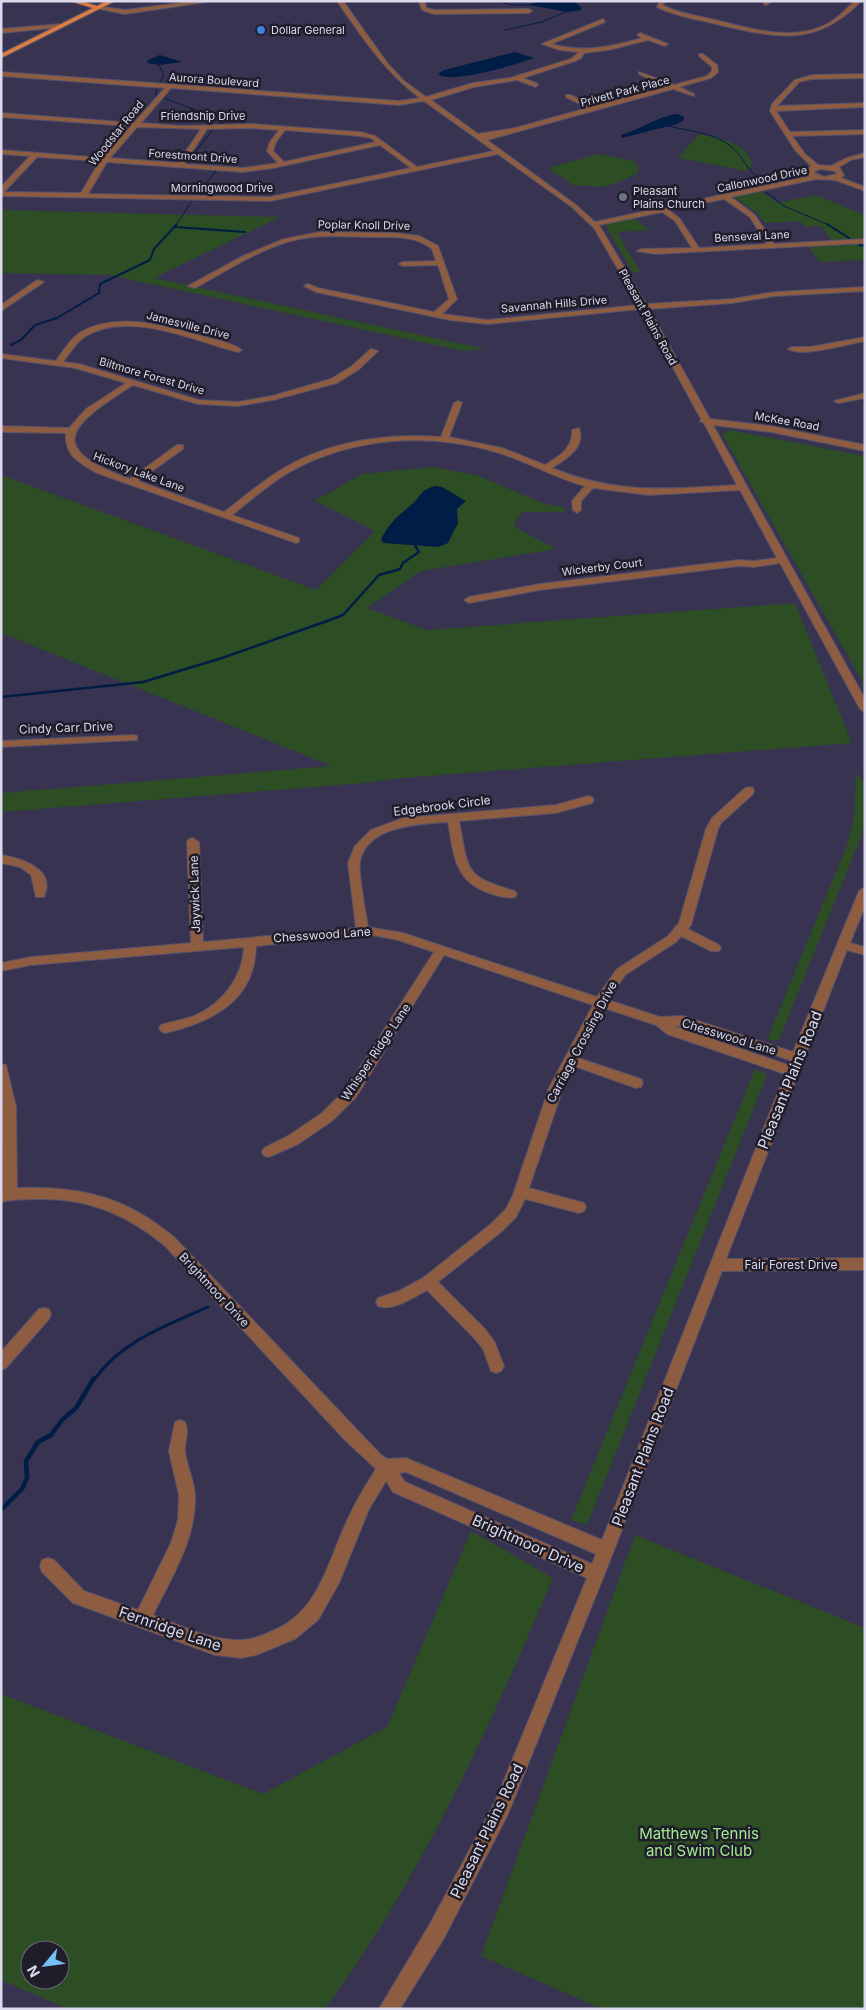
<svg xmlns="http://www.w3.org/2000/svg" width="866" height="2010" font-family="Inter,sans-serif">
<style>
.green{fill:#2d4d25;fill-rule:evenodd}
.water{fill:#001d46}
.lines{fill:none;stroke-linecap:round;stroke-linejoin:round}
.stream-far4{stroke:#001d46;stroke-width:1}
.stream-far3{stroke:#001d46;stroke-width:2}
.stream-far2{stroke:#001d46;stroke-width:2.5}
.stream-far1{stroke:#001d46;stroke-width:3}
.stream{stroke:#001d46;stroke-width:4.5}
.minor-casing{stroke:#55516c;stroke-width:2}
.major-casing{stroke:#55516c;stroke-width:2}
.minor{fill:#8d5c41;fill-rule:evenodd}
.major{fill:#de7c40;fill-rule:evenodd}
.shop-dot{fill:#3f7fe0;stroke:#1f1d2a;stroke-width:2}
.worship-dot{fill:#6b7280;stroke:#1f1d2a;stroke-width:2}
.labels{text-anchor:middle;stroke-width:5;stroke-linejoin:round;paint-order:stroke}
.far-poi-label{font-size:11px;fill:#dbd9eb;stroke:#1f1d2a;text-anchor:start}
.far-street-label{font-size:11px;fill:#dbd9eb;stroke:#1f1d2a}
.street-label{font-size:12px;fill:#dbd9eb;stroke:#1f1d2a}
.near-street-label{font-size:15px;fill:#dbd9eb;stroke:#1f1d2a}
.near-park-label{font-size:15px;fill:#a2e991;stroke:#1f1d2a}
</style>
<rect width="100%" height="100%" fill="#383350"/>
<g class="green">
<path d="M699,134C717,138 749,142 752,165L747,171L678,158Z"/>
<path d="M598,154L633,161L637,164L638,173C626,179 613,186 599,187C590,187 584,184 575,186L548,168Z"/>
<polygon points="760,191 778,203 815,195 865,215 865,238 831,240 821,226 805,227 801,222 798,221 765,223 757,213 734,197"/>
<polygon points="1,210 280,217 154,278 486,349 463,351 109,275 1,273"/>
<polygon points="634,218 650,230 617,232 640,272 633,273 605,224"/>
<polygon points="865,243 865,260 819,262 808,246"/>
<polygon points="729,430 865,456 865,686 722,434"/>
<polygon points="432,467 476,475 545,504 564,507 565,512 522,512 513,526 556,549 421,571 367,608 427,630 795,603 852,743 402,778 365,783 1,812 1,793 332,766 1,633 1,475 316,590 375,531 315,501 362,474"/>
<polygon points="856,773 865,783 865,822 861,837 779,1040 767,1040 847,845 854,817"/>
<polygon points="755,1069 767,1075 587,1525 571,1520"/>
<path d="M471,1531L553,1578C490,1727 421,1878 325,2009H68L1,1980V1694L263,1794L387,1727ZM30,1950H60V1980H30Z"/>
<polygon points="635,1535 865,1628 865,2009 602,2009 481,1956"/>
</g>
<g class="water">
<polygon points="540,1 574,1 581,7 581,10 568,12 529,5"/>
<path d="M515,52L534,58C518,64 451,85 438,74L444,70Z"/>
<polygon points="160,55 182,62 159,65 147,63 148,60"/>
<path d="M678,114L684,117L683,121L677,124L622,138L621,135C640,130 659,115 678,114Z"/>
<path d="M436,486L442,487L466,501L457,509L458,523L448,543L438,547L383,543L381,539C390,522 397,517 412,504C422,496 419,490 436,486Z"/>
</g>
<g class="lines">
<g class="stream-far4">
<polyline points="498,1 512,5 532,5"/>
<polyline points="505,30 542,22 570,10"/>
<polyline points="159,65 164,75 159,84"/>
<polyline points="156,95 157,88"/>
<polyline points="164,98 200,112 211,112 220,117 220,122 224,124 213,125"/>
<path d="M668,126C690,131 717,133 734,149C744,159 748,171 760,179"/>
<polyline points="213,129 188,162 191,165 224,167"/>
<polyline points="766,192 784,206 829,225"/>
<polyline points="195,197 216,171"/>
<polyline points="176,225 192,201"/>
</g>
<g class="stream-far3">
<polyline points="827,224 849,238"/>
<polyline points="175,227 245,232"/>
<polyline points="859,245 865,246"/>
<polyline points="11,345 21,340 35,325 57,318 99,293 100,284 150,260 154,249 177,224"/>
</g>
<polyline class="stream-far2" points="1,697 143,682 222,658 327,621 343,615 379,575 400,569 403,563 419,552 415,546"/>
<path class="stream-far1" d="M94,1380C121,1341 166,1326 208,1307"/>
<polyline class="stream" points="1,1510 22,1489 27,1478 26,1461 38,1442 51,1435 63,1419 76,1408 94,1378"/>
<g class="minor-casing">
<g id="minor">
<polygon points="196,1 213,1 125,14 95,8 98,6 125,10"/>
<path d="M337,1H343L388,64L404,81L426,97L473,83L510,78L571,59L579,52L560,50L542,44L603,19L605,22L551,44C583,53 611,47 642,38L637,35L640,33L668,44L665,46L648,40L608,50L584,53L581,58L575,61L523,78L538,84L536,87L517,80L474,87L431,100L478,134L515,128L588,108L566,97V95H570L594,106L667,87L639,74V72L674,85L707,76L712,71V67L699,56V54H703L717,65L718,72L711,78L679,87L694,94V96L673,89L487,140L576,205L595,222L810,176L806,172L811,166L795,150L770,111L772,104L795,80L812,75L865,74V78L812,79L799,82L777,106L865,103V107L776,111L790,132L865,130V134L792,136L805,154L818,165L831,166L847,158L865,153V157L851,160L839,167L844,175L841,178L865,187V191L835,180L816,179L731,197L755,215L774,244L865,239V243L655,254L637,251L641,249L692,248L675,221L662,212L599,225L646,304L732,299L775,292L865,287V291L775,296L732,303L649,309L710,419L771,426L865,445V451L771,432L713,425L865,699V712L860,709L780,563L754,567L739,566L540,590L469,603L464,600L469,597L540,584L739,560L754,561L777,558L740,490L649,495L593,488L581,501V510L577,513L573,510L572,501L585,486C554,478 527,461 496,452C430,432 355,437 293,470C271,482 252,499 232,515L299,538V542L296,543L97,473C80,463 64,456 66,433L1,432V426L69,428L86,409L126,383L75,368L1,358V354L56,361C63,351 70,339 81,332C117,312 161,325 198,335C211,339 231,342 242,350L238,352C194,341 129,310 86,336C76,342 70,353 63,362L79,364L199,400L238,402L272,396L331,379L352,366L371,349L378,351L358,370L337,383L273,400L238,406L198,404L133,385C72,424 41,447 130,479L177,445H183V449L138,481L224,512C243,498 260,483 279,471C328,441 385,433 441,437L454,403L458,401L462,403L449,437L502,448L545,465C559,456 573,449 572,430L579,428C586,448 566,459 552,468C617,495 669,489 737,485L704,423L700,421L701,419L641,309L488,324L450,320L316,292L304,286L308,284L318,288L434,312L449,299L438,265L403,266L399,264L403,262L436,261L432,249C415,235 393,237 373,237C348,237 324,234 299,239C262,247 228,270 195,288L188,286L243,256L284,239L320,232L395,233L419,236L438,246L457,299L442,314L488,320L639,305L594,228L572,207L498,154L270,201L1,196V187L30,156L1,154V150L103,158L131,126L1,117V113L134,123L165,88L1,76V72L399,101L420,98C385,72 362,37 337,1ZM171,88L399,105L424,101L494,151L417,167L375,136L360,132L251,124L182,126L141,123ZM137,127L201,129L178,163L110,158ZM251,128L279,130L270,142L267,151L278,163L243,168L184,164L207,129ZM285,130L360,136L371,138L376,142L284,162L273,151L276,142ZM380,145L411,168L270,197L88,194L107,162L243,172L273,168ZM37,157L100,161L81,193L4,192ZM820,169L835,171L837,174L824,177L813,172ZM724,199L750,217L767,244L699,248L680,219L669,210Z"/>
<polygon points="419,1 425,1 426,8 434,10 529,9 532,11 529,13 434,14 422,10"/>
<path d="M660,1H666L662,5C677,13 694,15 711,19C745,27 786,41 821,27C834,22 844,11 855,1H861C815,49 773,37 716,24C696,19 675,16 657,7Z"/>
<polygon points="765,1 773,1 766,5 763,3"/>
<polygon points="61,24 63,27 1,33 1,29"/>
<polygon points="37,280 44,282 1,311 1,305"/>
<path d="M865,337V341C848,344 801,358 788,349L792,347H810Z"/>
<polygon points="865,393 865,398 838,403 834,401"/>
<polygon points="133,735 137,736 137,740 1,747 1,741"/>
<path d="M749,787L753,788L754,791L753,794L721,823L718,829L691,925L688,929L719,945L721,948L719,951H711L681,936L676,942L625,975L608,1000L660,1017L683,1016L793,1052L859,891L865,887V906L850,943L865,947V955L847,950L726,1259L865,1258V1270L722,1271L609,1563L508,1814L444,1938L400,2009H379L430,1924L495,1802L587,1578L393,1492L386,1481L369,1509L339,1583L318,1620L295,1639L256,1655L241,1658L215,1655L79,1605L73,1603L42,1572L40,1566L42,1560L48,1558L54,1560L84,1591L138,1610L171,1543L178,1520L179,1495L169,1451L175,1422L180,1420L185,1422C190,1432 184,1442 185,1452C187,1467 195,1482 195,1497C196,1540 171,1578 153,1615C180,1625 211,1641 241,1640C251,1640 261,1636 270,1632C316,1614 325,1571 343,1530C352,1508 363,1489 376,1469L344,1439L165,1246C128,1215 89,1198 39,1199C27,1199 14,1199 1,1202V1190H3L1,1064L6,1065L7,1069L16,1107L17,1188C80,1186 125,1196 175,1238L381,1455L388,1459L406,1458L602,1540L785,1074L667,1034L656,1025L604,1008L578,1058L641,1079L643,1083L641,1087L636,1088L574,1066L563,1088L529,1188L584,1203L586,1207L584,1211L579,1213L525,1199L516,1217L501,1232L438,1282L485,1329L494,1341L504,1366L501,1371L496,1373L491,1371L483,1349L475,1339L427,1290C414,1297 393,1312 378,1306L376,1302L378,1298L399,1291L423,1278L491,1224L506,1209L513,1195L549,1088L593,1005L444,955L356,1097L332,1121L298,1144L269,1157L264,1156L262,1152L264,1148L288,1136L322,1113L346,1089L434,952L398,940L372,935L256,946C255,1001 212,1022 165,1033L161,1031L159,1028L161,1025C172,1021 184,1020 194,1016C222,1004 243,977 244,947L31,965L1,971V963L31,957L191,943L187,842L189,839L193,838L199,842L203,942L356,928L348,863L355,846L371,830L403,818L556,805L588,796L592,797L594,800L592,803L556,813L459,821C469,871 463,876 515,891L517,894L515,897C508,899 499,896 492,894C454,883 454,855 448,822C420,824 367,825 360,862C358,874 366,913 368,927L403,933L597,997L617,969L668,936L679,923L706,829L712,818L745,788ZM674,1026H683L790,1060L788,1065ZM406,1472L596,1554L592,1564L405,1482L399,1473Z"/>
<path d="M1,855C21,858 57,869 44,897H36L31,875L20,867L1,863Z"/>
<polygon points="44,1308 49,1309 51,1314 49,1319 6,1368 1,1370 1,1352 39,1309"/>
</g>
</g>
<g class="major-casing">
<polygon id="major" points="70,1 80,1 97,6 107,1 115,1 1,58 1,54 93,8"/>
</g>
<use href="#minor" class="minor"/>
<use href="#major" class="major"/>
</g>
<circle class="shop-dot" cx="261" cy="30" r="5"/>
<circle class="worship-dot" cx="623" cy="197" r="5"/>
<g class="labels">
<g class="far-poi-label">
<text x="271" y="34">Dollar General</text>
<text x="633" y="195">Pleasant<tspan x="633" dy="13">Plains Church</tspan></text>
</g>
<g class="far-street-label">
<text transform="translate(214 80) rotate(4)" y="4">Aurora Boulevard</text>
<text transform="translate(625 91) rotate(-15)" y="4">Privett Park Place</text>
<text x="203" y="120">Friendship Drive</text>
<text transform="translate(116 133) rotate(-51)" y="4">Woodstar Road</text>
<text transform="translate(193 156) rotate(4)" y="4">Forestmont Drive</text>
<text transform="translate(762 179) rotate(-12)" y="4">Callonwood Drive</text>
<text x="222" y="192">Morningwood Drive</text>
<text transform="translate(364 225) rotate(1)" y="4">Poplar Knoll Drive</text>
<text transform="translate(752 236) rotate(-3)" y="4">Benseval Lane</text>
<text transform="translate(554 304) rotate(-5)" y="4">Savannah Hills Drive</text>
<text transform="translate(648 317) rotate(61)" y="4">Pleasant Plains Road</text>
<text transform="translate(188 325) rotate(14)" y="4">Jamesville Drive</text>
<text transform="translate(152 376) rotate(16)" y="4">Biltmore Forest Drive</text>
<text transform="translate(787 421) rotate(10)" y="4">McKee Road</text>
<text transform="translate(139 472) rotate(20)" y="4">Hickory Lake Lane</text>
<text transform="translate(602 567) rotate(-7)" y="4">Wickerby Court</text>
</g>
<g class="street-label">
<text transform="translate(66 728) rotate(-2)" y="4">Cindy Carr Drive</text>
<text transform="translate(442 806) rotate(-7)" y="4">Edgebrook Circle</text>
<text transform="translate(195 894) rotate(-92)" y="4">Jaywick Lane</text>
<text transform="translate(322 935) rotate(-4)" y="4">Chesswood Lane</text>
<text transform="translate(729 1037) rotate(17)" y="4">Chesswood Lane</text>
<text transform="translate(582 1042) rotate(-62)" y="4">Carriage Crossing Drive</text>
<text transform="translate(376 1052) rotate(-56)" y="4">Whisper Ridge Lane</text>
<text x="791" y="1269">Fair Forest Drive</text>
<text transform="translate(214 1290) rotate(47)" y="4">Brightmoor Drive</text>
</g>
<g class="near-street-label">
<text transform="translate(790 1080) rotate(-68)" y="5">Pleasant Plains Road</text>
<text transform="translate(643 1457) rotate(-69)" y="5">Pleasant Plains Road</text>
<text transform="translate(528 1544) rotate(24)" y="5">Brightmoor Drive</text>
<text transform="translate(170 1629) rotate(19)" y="5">Fernridge Lane</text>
<text transform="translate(487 1831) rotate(-64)" y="5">Pleasant Plains Road</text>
</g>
<g class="near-park-label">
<text x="699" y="1839">Matthews Tennis<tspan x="699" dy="17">and Swim Club</tspan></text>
</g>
</g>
<rect width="866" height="2010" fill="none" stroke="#dbd9eb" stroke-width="5"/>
<g transform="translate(45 1965) rotate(241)"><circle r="24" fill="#1f1d2a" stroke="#6a6877"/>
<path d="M0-4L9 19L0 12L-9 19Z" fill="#74c0f6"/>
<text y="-8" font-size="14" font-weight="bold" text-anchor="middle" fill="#dbd9eb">N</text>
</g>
</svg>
